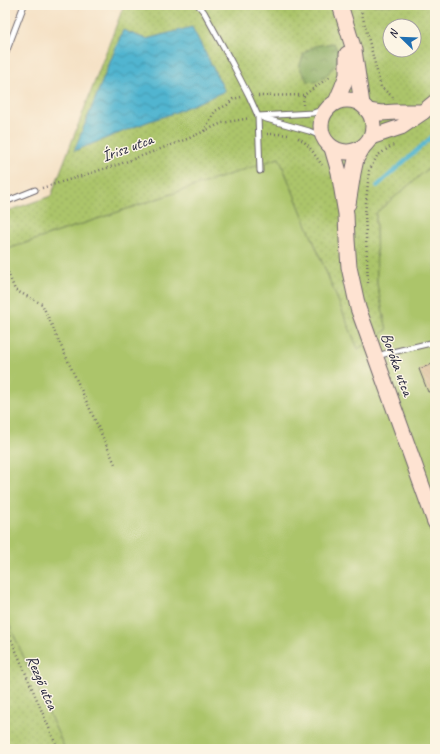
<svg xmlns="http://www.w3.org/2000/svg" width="440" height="754" font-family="Caveat,sans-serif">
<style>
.grass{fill:url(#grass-dots);stroke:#677452;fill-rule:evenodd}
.forest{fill:url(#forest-crowns);stroke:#56664c}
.garden{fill:#acc56a;stroke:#677452}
.water{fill:url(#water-waves);stroke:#3a6c86}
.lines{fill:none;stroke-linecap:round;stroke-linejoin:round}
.stream{stroke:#51b5d0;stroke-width:4}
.building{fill:url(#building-back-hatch)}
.lane-casing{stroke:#6c656b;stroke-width:7}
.secondary-casing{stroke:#6c656b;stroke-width:17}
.path{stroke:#6c656b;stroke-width:2.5;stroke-dasharray:1 3;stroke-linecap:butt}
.lane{stroke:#fff;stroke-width:5}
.secondary{stroke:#fee3d2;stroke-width:15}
.labels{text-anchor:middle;stroke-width:3;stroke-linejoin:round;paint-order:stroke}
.street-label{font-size:16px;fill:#22223b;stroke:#fcf5e5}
</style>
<defs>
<pattern id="grass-dots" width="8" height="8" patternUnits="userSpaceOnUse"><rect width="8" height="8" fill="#acc56a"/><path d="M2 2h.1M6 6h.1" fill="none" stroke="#94a95d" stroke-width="1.8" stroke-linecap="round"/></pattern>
<pattern id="forest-crowns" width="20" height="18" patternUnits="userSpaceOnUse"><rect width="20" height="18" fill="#89aa5e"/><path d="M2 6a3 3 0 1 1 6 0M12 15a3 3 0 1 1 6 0" fill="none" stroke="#708a4f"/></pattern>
<pattern id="water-waves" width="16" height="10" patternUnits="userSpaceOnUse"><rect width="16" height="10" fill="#51b5d0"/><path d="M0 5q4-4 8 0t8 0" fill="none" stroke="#4393aa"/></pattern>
<pattern id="building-back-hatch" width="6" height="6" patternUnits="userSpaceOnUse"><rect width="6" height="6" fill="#d6b48a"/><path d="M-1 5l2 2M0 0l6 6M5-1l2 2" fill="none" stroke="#b79a78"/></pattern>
</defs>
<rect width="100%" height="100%" fill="#fcf5e5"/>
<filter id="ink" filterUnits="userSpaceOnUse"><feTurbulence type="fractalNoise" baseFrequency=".025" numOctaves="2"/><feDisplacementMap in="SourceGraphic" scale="8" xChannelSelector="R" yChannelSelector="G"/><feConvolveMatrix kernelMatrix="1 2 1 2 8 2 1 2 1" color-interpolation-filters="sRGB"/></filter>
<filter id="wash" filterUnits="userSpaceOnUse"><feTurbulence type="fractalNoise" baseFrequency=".012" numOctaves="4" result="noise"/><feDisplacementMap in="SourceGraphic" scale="16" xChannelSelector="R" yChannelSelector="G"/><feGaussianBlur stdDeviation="0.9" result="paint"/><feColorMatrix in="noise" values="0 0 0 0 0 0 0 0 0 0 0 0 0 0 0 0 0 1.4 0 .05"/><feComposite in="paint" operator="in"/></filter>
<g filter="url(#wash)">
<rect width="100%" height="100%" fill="#f5e1c5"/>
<g class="grass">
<path d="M124,5H435V163L376,213L377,284L387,330L358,349L279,158L5,250V212L51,196ZM390,26H414V50H390Z"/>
<polygon points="5,615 65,749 5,749"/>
</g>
<polygon class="forest" points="334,43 338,51 337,63 324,78 315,82 307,81 299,67 304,53 314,46"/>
<polygon class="garden" points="279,158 358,349 387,330 377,284 376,213 435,163 435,749 65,749 5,615 5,250"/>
<polygon class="water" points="192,27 225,91 171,114 147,122 74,151 123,30 146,39"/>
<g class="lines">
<polyline class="stream" points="377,186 435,134"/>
</g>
<g id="blocks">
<polygon class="building" points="435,363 435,390 428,392 419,369"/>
</g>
</g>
<g filter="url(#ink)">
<use href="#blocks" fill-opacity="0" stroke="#6c656b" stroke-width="1"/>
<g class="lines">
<g class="lane-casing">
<g id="lane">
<polyline points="198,5 204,12 232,63 249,96 258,116 260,171"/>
<polyline points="5,55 24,5"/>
<polyline points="258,116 313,113 327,108"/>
<polyline points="263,118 309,131 323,137"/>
<polyline points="5,202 35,190"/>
<polyline points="377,357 384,354 435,342"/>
</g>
</g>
<g class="secondary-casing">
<g id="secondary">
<polyline points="340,5 354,50 362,104"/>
<circle cx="347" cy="126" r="26"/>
<polyline points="336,102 342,88 347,75 347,54"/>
<polyline points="368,111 381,113 396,112 423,112"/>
<polyline points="371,137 401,127 423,112 435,102"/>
<polyline points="332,148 339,172 346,214 347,240 349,267 358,308 435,522"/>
<polyline points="348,204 353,173 356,159 363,147"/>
</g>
</g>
<g class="path">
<polyline points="358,5 362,14 381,87 394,98 394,100"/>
<polyline points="258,96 304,95 331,76"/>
<polyline points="303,105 304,95"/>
<polyline points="204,131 215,111 227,105 233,99 241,97"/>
<polyline points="267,134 278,134 288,135"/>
<path d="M298,138C309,143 315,156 322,165"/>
<polyline points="42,188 120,164 187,139 222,123 250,118"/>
<polyline points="5,265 15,290 42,304 115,464"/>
<polyline points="368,283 365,214 369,171 377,156 393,145"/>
<polyline points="5,625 58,749"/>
</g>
<use href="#lane" class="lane"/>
<use href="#secondary" class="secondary"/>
</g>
</g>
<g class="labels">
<g class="street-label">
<text transform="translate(127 147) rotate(-20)" y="6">Írisz utca</text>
<text transform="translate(398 364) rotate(70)" y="6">Boróka utca</text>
<text transform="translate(43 682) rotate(67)" y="6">Rezgő utca</text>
</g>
</g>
<rect width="440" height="754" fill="none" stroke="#fcf5e5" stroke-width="20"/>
<g transform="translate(402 38) rotate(293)"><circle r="19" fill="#fcf5e5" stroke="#a5a1a1"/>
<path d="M0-3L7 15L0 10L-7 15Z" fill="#1f6fb2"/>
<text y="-6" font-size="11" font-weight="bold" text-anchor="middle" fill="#22223b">N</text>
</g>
</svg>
